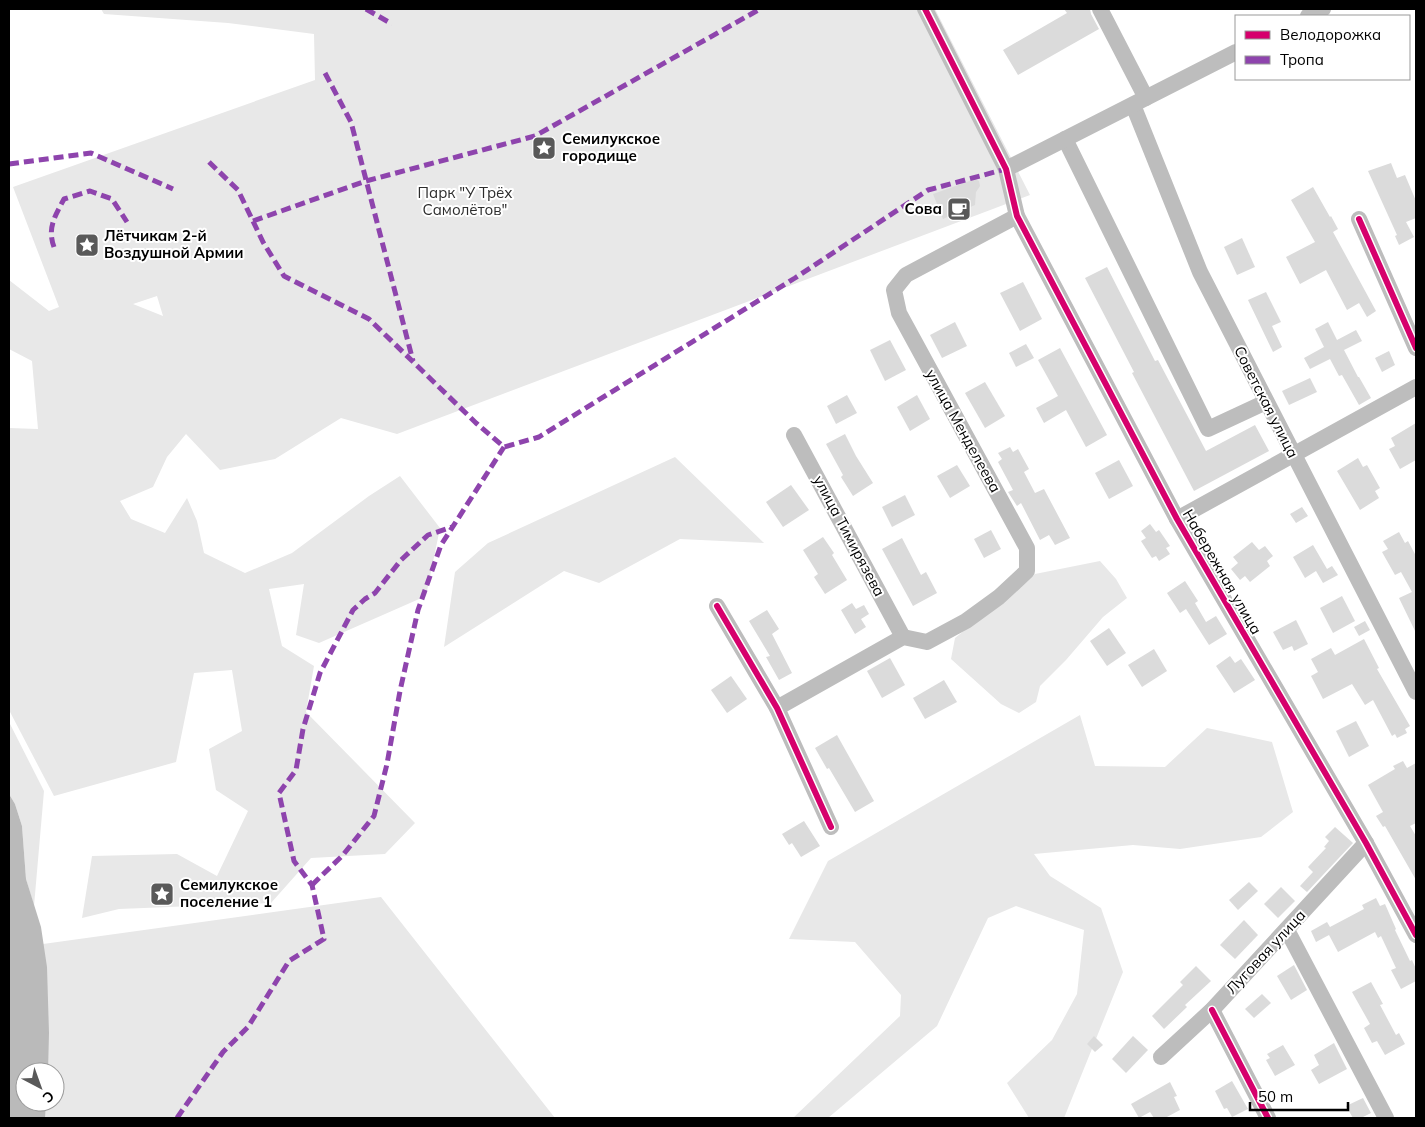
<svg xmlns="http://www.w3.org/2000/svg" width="1425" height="1127" font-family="Mulish,sans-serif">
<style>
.green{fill:#e8e8e8;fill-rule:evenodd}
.water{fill:#bababa}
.building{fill:#dbdbdb}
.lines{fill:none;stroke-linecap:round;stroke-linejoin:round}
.minor{stroke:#bdbdbd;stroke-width:16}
.quiet{stroke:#8e44ad;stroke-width:5;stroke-dasharray:10 5;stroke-linecap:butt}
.cycleway-casing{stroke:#fff;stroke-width:9}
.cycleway{stroke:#d6006c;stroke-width:6}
.labels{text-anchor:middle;stroke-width:4;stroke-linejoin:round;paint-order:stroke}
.poi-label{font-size:15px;font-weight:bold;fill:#000;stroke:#fff;text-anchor:start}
.park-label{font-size:15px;fill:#2c2c2c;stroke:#fff}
.street-label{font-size:15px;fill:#000;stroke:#fff}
</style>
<rect width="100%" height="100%" fill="#fff"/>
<g class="green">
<path d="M101,9H935L1030,195L397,434L341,418L275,459L220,470L186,434L167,457L153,487L120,501L131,519L165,533L187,498L197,521L204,553L245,573L292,553L369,496L400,476L440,528L426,596L319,643L296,635L304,584L269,589L282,646L314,666L306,712L415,823L385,854L311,858L271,903L119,909L82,918L92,856L177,854L217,876L248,811L216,790L209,749L242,731L232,670L194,673L176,762L54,796L9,710V428L38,429L32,361L9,349V280L49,311L59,307L13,187L315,80L314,34L228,23L104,14ZM157,296L163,316L133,304Z"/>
<polygon points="675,457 764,543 680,539 599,583 564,571 444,647 455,572 488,543"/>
<polygon points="1100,561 1116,579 1127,598 1103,617 1066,660 1040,686 1036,702 1019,713 1001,704 951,659 955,638 1035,574"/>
<polygon points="1080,715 1095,766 1165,767 1207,728 1272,742 1293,812 1261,837 1180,849 1133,845 1034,854 1050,876 1101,908 1123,972 1064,1118 1029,1118 1007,1083 1052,1040 1077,994 1084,930 1016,906 988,918 937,1026 828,1118 793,1118 900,1016 901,995 855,942 789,939 828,861"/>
<polygon points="9,722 44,791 34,906 26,879 22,826 15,804 9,794"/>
<polygon points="381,897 555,1118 39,1118 40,1102 55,1102 55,1072 40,1072 43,944"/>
</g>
<polygon class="water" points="9,794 15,804 22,826 26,879 41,927 47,967 49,1033 48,1072 25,1072 25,1102 46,1102 45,1118 9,1118"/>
<g class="building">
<polygon points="1064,9 1090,9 1091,14 1099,29 1018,75 1003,50 1067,13"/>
<polygon points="1391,163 1397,178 1405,175 1416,201 1416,218 1406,222 1414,237 1399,245 1395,236 1397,235 1368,171"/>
<polygon points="975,179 979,181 980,186 976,192 975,205 943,219 933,194"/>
<polygon points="1313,187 1330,217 1331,216 1338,229 1333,232 1376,311 1367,317 1359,303 1347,310 1326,270 1300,284 1286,257 1315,242 1291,200"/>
<polygon points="1242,238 1255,267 1237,275 1224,247"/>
<polygon points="1107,267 1155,361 1158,360 1206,451 1255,425 1269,451 1194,491 1132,373 1134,372 1085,278"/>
<polygon points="1023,282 1042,319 1020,331 1000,293"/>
<polygon points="1266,292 1281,322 1272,326 1282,347 1273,352 1248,300"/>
<polygon points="955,322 967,346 942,358 930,335"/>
<polygon points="1328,322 1337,340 1356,330 1362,341 1344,350 1358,377 1359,377 1371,398 1359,405 1342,375 1339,376 1330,359 1310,369 1304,358 1324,347 1315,329"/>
<polygon points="890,340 906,370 885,381 870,350"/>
<polygon points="1026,344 1034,358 1016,367 1009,353"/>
<polygon points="1060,348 1107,435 1086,447 1066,410 1044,423 1036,408 1058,396 1038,360"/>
<polygon points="1389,351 1395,365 1382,372 1375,358"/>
<polygon points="1310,378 1317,392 1289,405 1282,391"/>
<polygon points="985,382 1005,416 985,428 965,393"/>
<polygon points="847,395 857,413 836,424 827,406"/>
<polygon points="917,395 930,419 910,431 897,407"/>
<polygon points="1416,423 1416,460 1400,469 1389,449 1395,446 1391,438"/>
<polygon points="845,434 856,456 873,483 853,496 841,477 843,475 826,444"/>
<polygon points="1010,447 1013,452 1018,449 1029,469 1024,472 1035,493 1044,489 1070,538 1055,545 1049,535 1040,540 1021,503 1017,506 1008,492 1013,490 998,462 1002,459 998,453"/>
<polygon points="1358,458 1363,467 1367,465 1380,488 1375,491 1379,498 1360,510 1337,471"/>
<polygon points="1119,460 1133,486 1109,499 1095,473"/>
<polygon points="957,465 970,486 950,498 937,476"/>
<polygon points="791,485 809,510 783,527 766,502"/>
<polygon points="905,495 915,515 892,527 882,507"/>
<polygon points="1302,507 1308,516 1296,523 1290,514"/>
<polygon points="1150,524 1156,532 1159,530 1170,546 1166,548 1170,554 1159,561 1156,556 1152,558 1141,541 1146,538 1141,531"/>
<polygon points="991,530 1001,549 984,558 974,539"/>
<polygon points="1399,532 1405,543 1408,541 1416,556 1416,633 1399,598 1412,592 1401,572 1395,575 1382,552 1388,549 1383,541"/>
<polygon points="823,537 834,553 832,555 847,580 825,594 814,577 818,574 803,550"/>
<polygon points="902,538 921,575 926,572 937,593 913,606 882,549"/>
<polygon points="1252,542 1259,550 1265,546 1273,556 1267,561 1270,566 1250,582 1245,576 1240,580 1231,569 1238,563 1233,557"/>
<polygon points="1313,545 1327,569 1332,566 1338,575 1323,583 1316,571 1305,578 1293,557"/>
<polygon points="1185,581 1198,601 1195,603 1206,622 1216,616 1227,634 1209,645 1186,609 1180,613 1167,593"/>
<polygon points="1342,596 1355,621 1333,633 1320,608"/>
<polygon points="852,603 856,609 864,605 869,614 861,619 866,627 855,634 841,610"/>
<polygon points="767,610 779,629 772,634 792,673 779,680 766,657 770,656 749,621"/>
<polygon points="1296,620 1308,644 1294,651 1292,646 1283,650 1273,632"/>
<polygon points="1365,621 1370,630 1359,636 1354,627"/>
<polygon points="1109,628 1126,653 1107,666 1090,641"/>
<polygon points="1364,639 1379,668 1377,669 1410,726 1405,729 1407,733 1397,738 1395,734 1392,736 1373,700 1365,705 1352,684 1323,699 1311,676 1318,672 1311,659 1331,648 1335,655"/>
<polygon points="1154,649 1167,671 1142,687 1128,665"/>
<polygon points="1230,656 1235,663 1241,659 1255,680 1234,693 1216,666"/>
<polygon points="890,658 905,685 882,698 867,671"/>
<polygon points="731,676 747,699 727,713 711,690"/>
<polygon points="944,680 957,702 925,719 913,698"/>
<polygon points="1356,721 1369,746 1349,757 1336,731"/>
<polygon points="837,735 874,801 855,812 829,768 827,769 815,748"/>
<polygon points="1403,761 1407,768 1416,763 1416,823 1410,826 1416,836 1416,880 1385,826 1383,827 1376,816 1383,812 1368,785 1395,769 1393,766"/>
<polygon points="804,821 820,846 801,857 792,843 789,845 782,834"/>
<polygon points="1335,827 1353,843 1307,892 1300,886 1313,872 1308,867 1326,848 1324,847 1329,841 1325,837"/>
<polygon points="1249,882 1258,891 1238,910 1229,900"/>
<polygon points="1281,887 1295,901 1278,918 1264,904"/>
<polygon points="1376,898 1380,906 1385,904 1396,929 1395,930 1410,961 1412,960 1416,969 1416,981 1401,989 1391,970 1396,968 1381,936 1378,938 1375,932 1338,952 1329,935 1316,942 1311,931 1327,922 1330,927 1364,909 1362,905"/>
<polygon points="1244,920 1258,935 1235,959 1220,945"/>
<polygon points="1294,965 1307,990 1291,1000 1277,976"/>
<polygon points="1196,966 1211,981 1185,1005 1187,1007 1164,1029 1152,1016 1183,985 1180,982"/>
<polygon points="1371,982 1383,1004 1380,1005 1396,1035 1399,1033 1405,1044 1385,1055 1377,1041 1372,1043 1364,1028 1370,1024 1352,992"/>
<polygon points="1262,994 1271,1003 1254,1018 1245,1009"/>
<polygon points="1094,1036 1103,1045 1095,1052 1087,1044"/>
<polygon points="1133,1036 1148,1050 1126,1073 1112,1059"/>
<polygon points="1334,1043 1347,1069 1319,1084 1311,1070 1319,1065 1314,1055"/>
<polygon points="1283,1045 1295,1065 1275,1076 1266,1060 1270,1058 1267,1054"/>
<polygon points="1232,1081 1248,1109 1232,1117 1227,1108 1224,1109 1215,1091"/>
<polygon points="1170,1082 1177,1096 1174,1097 1180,1110 1165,1118 1154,1118 1150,1112 1139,1118 1131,1104"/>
<polygon points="1363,1098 1371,1113 1361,1118 1353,1118 1346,1106"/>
</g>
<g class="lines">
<g class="minor">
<polyline points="925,9 1006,169 1017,216 1177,519 1366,843 1416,935"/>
<polyline points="1100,9 1146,98"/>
<polyline points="1308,16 1323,9"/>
<polyline points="1133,105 1200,272 1416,692"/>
<polyline points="1065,139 1208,429 1266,402"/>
<polyline points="1006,169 1236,52"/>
<polyline points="1359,219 1416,348"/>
<polyline points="794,435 903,637"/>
<polyline points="1177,519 1416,387"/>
<polyline points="717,606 777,708 831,827"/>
<polyline points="777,708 903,637 927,642 966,621 999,597 1027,571 1027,548 899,313 894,290 906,275 1017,216"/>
<polyline points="1287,930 1386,1118"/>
<polyline points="1212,1010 1268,1118"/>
<polyline points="1161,1057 1212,1010 1366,843"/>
</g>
<g class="quiet">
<polyline points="366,9 392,24"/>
<polyline points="325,73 351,122 413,361"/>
<polyline points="209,162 238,190 263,242 284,276 369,319 476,423 504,447 539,437 795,278 928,190 1006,169"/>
<polyline points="9,164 91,153 173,189"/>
<polyline points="253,221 366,181 535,136 760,9"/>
<path d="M54,247C47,228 55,216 64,199L90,191L112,199L127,222"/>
<polyline points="312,885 343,855 374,816 387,764 400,691 418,610 441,545 504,447"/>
<polyline points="177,1118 223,1052 248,1027 289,961 324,939 312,885 294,861 279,793 296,770 303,729 320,673 353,610 365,599 375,593 401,560 428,535 452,527"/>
</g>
<g class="cycleway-casing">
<g id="cycleway">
<polyline points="925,9 1006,169 1017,216 1177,519 1366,843 1416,935"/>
<polyline points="1359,219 1416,348"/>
<polyline points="717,606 777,708 831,827"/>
<polyline points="1212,1010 1268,1118"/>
</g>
</g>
<use href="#cycleway" class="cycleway"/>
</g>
<defs>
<g id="sight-square" transform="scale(1.25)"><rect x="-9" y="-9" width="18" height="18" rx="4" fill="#595959" stroke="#fff"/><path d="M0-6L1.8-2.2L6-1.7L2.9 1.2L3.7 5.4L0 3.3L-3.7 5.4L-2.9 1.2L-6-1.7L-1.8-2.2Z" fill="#fff"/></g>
<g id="cafe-square" transform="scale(1.25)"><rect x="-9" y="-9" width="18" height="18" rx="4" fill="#595959" stroke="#fff"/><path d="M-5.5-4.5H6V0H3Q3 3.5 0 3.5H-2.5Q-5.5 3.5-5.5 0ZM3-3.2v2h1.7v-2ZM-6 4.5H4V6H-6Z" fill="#fff"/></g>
</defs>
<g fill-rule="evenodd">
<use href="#sight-square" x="544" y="148"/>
<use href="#cafe-square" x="959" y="209"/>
<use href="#sight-square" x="87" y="245"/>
<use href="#sight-square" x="162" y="894"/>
</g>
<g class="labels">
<g class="poi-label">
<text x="562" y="144">Семилукское<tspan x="562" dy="17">городище</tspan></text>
<text x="942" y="214" text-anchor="end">Сова</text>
<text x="104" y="241">Лётчикам 2-й<tspan x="104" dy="17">Воздушной Армии</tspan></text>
<text x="180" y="890">Семилукское<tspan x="180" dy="17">поселение 1</tspan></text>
</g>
<g class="park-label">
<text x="465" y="198">Парк "У Трёх<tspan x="465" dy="17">Самолётов"</tspan></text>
</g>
<g class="street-label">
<text transform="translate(1266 402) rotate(63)" y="5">Советская улица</text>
<text transform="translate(963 431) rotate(61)" y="5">улица Менделеева</text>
<text transform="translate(849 536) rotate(62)" y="5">улица Тимирязева</text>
<text transform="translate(1222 572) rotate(60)" y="5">Набережная улица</text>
<text transform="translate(1266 952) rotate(-47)" y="5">Луговая улица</text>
</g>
</g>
<rect width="1425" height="1127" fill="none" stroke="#000000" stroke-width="20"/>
<rect x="1235" y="15" width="175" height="65" fill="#ffffff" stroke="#999999"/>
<rect x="1245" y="31" width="25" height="8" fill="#d6006c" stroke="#999999"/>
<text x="1280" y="40" font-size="15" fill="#000000">Велодорожка</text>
<rect x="1245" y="56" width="25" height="8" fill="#8e44ad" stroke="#999999"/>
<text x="1280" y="65" font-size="15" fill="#000000">Тропа</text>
<g transform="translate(40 1087) rotate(139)"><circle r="24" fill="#ffffff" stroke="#999999"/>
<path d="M0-4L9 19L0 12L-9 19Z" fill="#595959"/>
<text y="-8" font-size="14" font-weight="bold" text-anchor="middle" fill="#000000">С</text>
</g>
<path d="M1250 1102v8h98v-8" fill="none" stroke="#000000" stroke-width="2.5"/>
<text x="1258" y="1102" font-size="15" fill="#000000" stroke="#ffffff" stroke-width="4" paint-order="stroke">50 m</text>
</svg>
